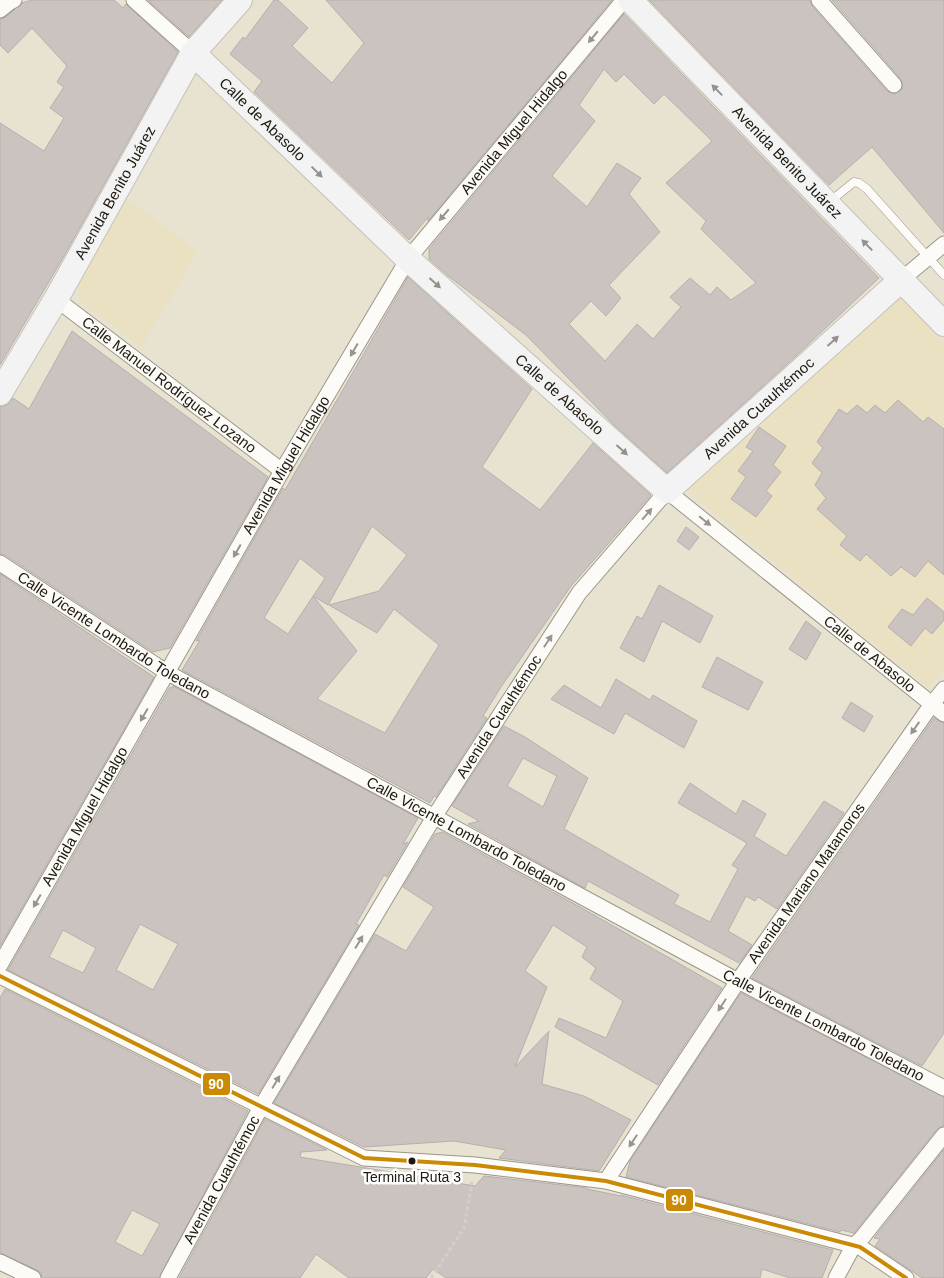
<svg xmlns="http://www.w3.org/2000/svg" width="944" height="1278" font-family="Helvetica,sans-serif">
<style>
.built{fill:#eae0c2}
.building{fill:#cbc3c0;stroke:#b6afac;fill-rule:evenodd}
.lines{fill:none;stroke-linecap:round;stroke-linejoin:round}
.service-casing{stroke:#9c978a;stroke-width:9}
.minor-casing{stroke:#9c978a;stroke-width:17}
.primary-casing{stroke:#c5c2ba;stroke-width:26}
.path{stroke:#d1cfca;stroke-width:3;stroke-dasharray:4 2.5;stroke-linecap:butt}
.service{stroke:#fcfbf8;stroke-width:8}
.minor{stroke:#fcfbf8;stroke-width:15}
.primary{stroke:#f3f3f3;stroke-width:24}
.bus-1-casing{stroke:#fff;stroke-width:8}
.bus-1{stroke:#cb8a03;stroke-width:4}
.oneway{fill:#98958f}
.oneway2{fill:#93918c}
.bus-dot{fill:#1d190e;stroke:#fff;stroke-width:2}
.labels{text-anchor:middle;stroke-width:5;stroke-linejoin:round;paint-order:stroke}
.bus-label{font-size:14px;fill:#1d190e;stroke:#fff}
.street-label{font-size:15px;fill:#1d190e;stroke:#fff}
.line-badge{stroke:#fff;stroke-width:2}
.badge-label{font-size:14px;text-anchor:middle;font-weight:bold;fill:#fff}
</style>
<rect width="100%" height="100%" fill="#e8e2d1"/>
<g class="built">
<polygon points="126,199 198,251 141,347 79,301 78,284"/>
<polygon points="899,296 944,342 944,668 928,688 686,490"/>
</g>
<g class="building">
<polygon points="32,0 114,0 123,8 126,4 178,52 64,256 0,365 0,123 44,151 64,118 50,108 64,87 57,82 67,66 32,28 8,53 0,45 0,19 6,17 22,3"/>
<polygon points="148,0 222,0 189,37"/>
<polygon points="274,0 278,0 308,28 292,46 332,83 364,43 326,0 612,0 428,221 428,217 409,240 254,92 262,81 230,54 243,37 245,39"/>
<polygon points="649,0 810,0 812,6 887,91 895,94 903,88 901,79 832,0 944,0 944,233 872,147 829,185"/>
<path d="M624,14L879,278L797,355L667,473L613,424L526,335L448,276L429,259V249ZM604,69L616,82L624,74L654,104L664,94L712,141L666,183L706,221L701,229L756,283L731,300L717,287L710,295L690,278L670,297L681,307L653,339L637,324L605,361L569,324L591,301L606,316L621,298L609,285L660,232L629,194L641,178L617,163L587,207L552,176L595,121L579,105Z"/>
<path d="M408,277L532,389L482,467L540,510L593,443L651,495L571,586L501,687L483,716L487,718L436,797L434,796L430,803L182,670L200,640L196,641L283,488L285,490ZM372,526L407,555L379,591L329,605L377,633L394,609L439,645L385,733L317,699L357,651L313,596L328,605ZM300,558L325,578L288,634L264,618Z"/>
<polygon points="72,331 268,477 170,648 153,652 5,555 0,554 0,407 7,405 13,398 29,409"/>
<polygon points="898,400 923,422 928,417 944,429 944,575 928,561 915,577 901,567 891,576 866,554 860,561 840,545 847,536 817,509 826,498 815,485 822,473 812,463 823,448 817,442 839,409 847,414 857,405 867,413 875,405 885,413"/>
<polygon points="759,427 786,446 773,465 781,472 766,491 772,496 756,517 731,499 746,477 738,471 753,451 746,447"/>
<polygon points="686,527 699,537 689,550 677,541"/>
<polygon points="0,574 154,677 0,946"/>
<polygon points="659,585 713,616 700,643 662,621 644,662 620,648 637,616 642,619"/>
<polygon points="927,598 944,612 944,620 932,634 925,628 911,646 888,627 902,609 913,615"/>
<polygon points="806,621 821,633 806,660 789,649"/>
<polygon points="717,657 763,682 748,710 702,687"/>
<polygon points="616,679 650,700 653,695 697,721 684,748 625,713 614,734 551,699 564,685 601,708"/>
<path d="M173,686L418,818L403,844L408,842L387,877L384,875L356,924L359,925L258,1094L8,970L170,687L172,688ZM140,924L178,944L153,990L116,970ZM63,930L96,948L83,973L49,957Z"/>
<polygon points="851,702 873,716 864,732 842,718"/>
<polygon points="934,718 944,723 944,1033 922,1066 752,978"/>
<path d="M504,726L525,737L588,778L564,829L679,895L674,904L710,922L738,869L732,865L747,843L678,803L690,783L736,814L743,800L766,814L754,836L786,856L824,801L844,813L777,909L758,897L755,901L746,896L728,931L752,945L739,963L588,881L585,888L468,824L479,821L452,806ZM523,758L557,776L543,807L507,786Z"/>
<polygon points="442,832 580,907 722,988 658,1085 555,1027 559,1018 606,1038 623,1001 590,979 596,968 582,957 587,947 553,925 525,971 547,987 515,1067 549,1031 542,1084 584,1096 631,1120 599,1171 499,1158 506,1150 454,1141 364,1147 274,1103 375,934 406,951 434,907 403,887 435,834"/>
<path d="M5,989L248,1111L159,1278H42L41,1273L37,1270L0,1253V998ZM132,1210L160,1224L142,1256L115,1242Z"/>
<polygon points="741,993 944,1097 944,1126 937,1129 854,1233 841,1230 840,1232 626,1177 630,1161"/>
<polygon points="265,1119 327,1150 301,1152 300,1157 475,1186 484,1176 587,1188 587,1189 621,1196 621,1195 833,1250 822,1278 790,1278 762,1269 760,1278 446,1278 433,1269 426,1278 349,1278 316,1254 300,1278 179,1278"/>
<polygon points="944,1150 944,1278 922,1278 875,1246 880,1239 874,1238"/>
</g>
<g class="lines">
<g class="service-casing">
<polyline id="service" points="828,203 854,182 859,183 867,189 944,275"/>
</g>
<g class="minor-casing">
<g id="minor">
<polyline points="134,0 193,53"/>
<polyline points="819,0 894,85"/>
<polyline points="0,10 10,2 14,0"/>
<polyline points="901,280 944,244"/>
<path id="s1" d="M56,299L282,471"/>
<path id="s2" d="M0,563L168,673L738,981L944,1088"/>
<path id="s3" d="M0,965L282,471L408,259L624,0"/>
<polyline points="0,976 364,1158 475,1165 606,1181 860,1247 906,1278"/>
<path id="s4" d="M606,1181L738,981L932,704L944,689"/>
<polyline points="0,1262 33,1278"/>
<path id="s5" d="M168,1278L261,1107L434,817L579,593L667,491L944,714"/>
<polyline points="836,1278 854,1245 861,1239 944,1135"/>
</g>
</g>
<g class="primary-casing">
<g id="primary">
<path id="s6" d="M630,0L944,324"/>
<path id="s7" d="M193,53L408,259L667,491L901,280"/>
<path id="s8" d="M0,393L56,299L193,53L240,0"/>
</g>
</g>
<polyline class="path" points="431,1278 464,1228 472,1182"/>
<use href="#service" class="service"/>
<use href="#minor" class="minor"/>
<use href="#primary" class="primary"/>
<g class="bus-1-casing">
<polyline id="bus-1" points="0,976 364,1158 475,1165 606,1181 860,1247 906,1278"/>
</g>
<use href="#bus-1" class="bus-1"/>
</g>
<defs><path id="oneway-solid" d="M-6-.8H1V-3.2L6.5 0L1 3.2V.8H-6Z" transform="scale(1.25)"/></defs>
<g class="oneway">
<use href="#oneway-solid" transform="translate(593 37) rotate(130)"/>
<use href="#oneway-solid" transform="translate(444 215) rotate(130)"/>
<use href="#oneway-solid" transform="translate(354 350) rotate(120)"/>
<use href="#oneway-solid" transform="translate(647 514) rotate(-49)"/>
<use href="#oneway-solid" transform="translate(705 521) rotate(39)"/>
<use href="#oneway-solid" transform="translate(237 551) rotate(120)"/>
<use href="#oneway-solid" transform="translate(548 641) rotate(-57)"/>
<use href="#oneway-solid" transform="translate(144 715) rotate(120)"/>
<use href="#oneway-solid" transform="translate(915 728) rotate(125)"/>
<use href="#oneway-solid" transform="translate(37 901) rotate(120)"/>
<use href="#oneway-solid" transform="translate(359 942) rotate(-59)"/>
<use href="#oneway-solid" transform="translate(722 1005) rotate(123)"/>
<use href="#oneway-solid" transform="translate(276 1082) rotate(-59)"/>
<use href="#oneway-solid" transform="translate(633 1141) rotate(123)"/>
</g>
<g class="oneway2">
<use href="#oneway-solid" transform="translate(717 90) rotate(-134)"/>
<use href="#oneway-solid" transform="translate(317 172) rotate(44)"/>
<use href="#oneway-solid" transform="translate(867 245) rotate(-134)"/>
<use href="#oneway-solid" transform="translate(435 283) rotate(42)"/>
<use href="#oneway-solid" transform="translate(833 341) rotate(-42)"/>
<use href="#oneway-solid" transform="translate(622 450) rotate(42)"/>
</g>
<circle class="bus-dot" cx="412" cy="1161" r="4.5"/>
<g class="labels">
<g class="bus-label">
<text x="412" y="1182">Terminal Ruta 3</text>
</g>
<g class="street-label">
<text dy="5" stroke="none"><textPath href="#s7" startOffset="96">Calle de Abasolo</textPath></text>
<text dy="5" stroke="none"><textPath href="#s3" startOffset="981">Avenida Miguel Hidalgo</textPath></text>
<text dy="5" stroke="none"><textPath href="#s6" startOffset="226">Avenida Benito Juárez</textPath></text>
<text dy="5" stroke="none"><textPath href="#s8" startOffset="231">Avenida Benito Juárez</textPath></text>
<text dy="5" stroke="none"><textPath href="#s1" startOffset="142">Calle Manuel Rodríguez Lozano</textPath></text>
<text dy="5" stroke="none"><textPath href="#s7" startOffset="501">Calle de Abasolo</textPath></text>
<text dy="5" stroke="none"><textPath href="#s7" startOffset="769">Avenida Cuauhtémoc</textPath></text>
<text dy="5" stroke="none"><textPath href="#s3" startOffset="576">Avenida Miguel Hidalgo</textPath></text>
<text dy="5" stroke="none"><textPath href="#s2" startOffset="135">Calle Vicente Lombardo Toledano</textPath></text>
<text dy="5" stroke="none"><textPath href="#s5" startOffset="1194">Calle de Abasolo</textPath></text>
<text dy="5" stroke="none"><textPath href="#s5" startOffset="652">Avenida Cuauhtémoc</textPath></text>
<text dy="5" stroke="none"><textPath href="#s3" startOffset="171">Avenida Miguel Hidalgo</textPath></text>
<text dy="5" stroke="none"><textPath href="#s2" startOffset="540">Calle Vicente Lombardo Toledano</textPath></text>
<text dy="5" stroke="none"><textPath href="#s4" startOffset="359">Avenida Mariano Matamoros</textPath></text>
<text dy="5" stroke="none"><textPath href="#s2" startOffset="945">Calle Vicente Lombardo Toledano</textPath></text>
<text dy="5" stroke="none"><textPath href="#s5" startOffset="112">Avenida Cuauhtémoc</textPath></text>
</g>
</g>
<g class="line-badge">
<rect x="202" y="1072" width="29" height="24" rx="5" fill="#cb8a03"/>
<rect x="665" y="1188" width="29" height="24" rx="5" fill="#cb8a03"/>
</g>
<g class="badge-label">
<text x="216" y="1089">90</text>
<text x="679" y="1205">90</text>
</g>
</svg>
